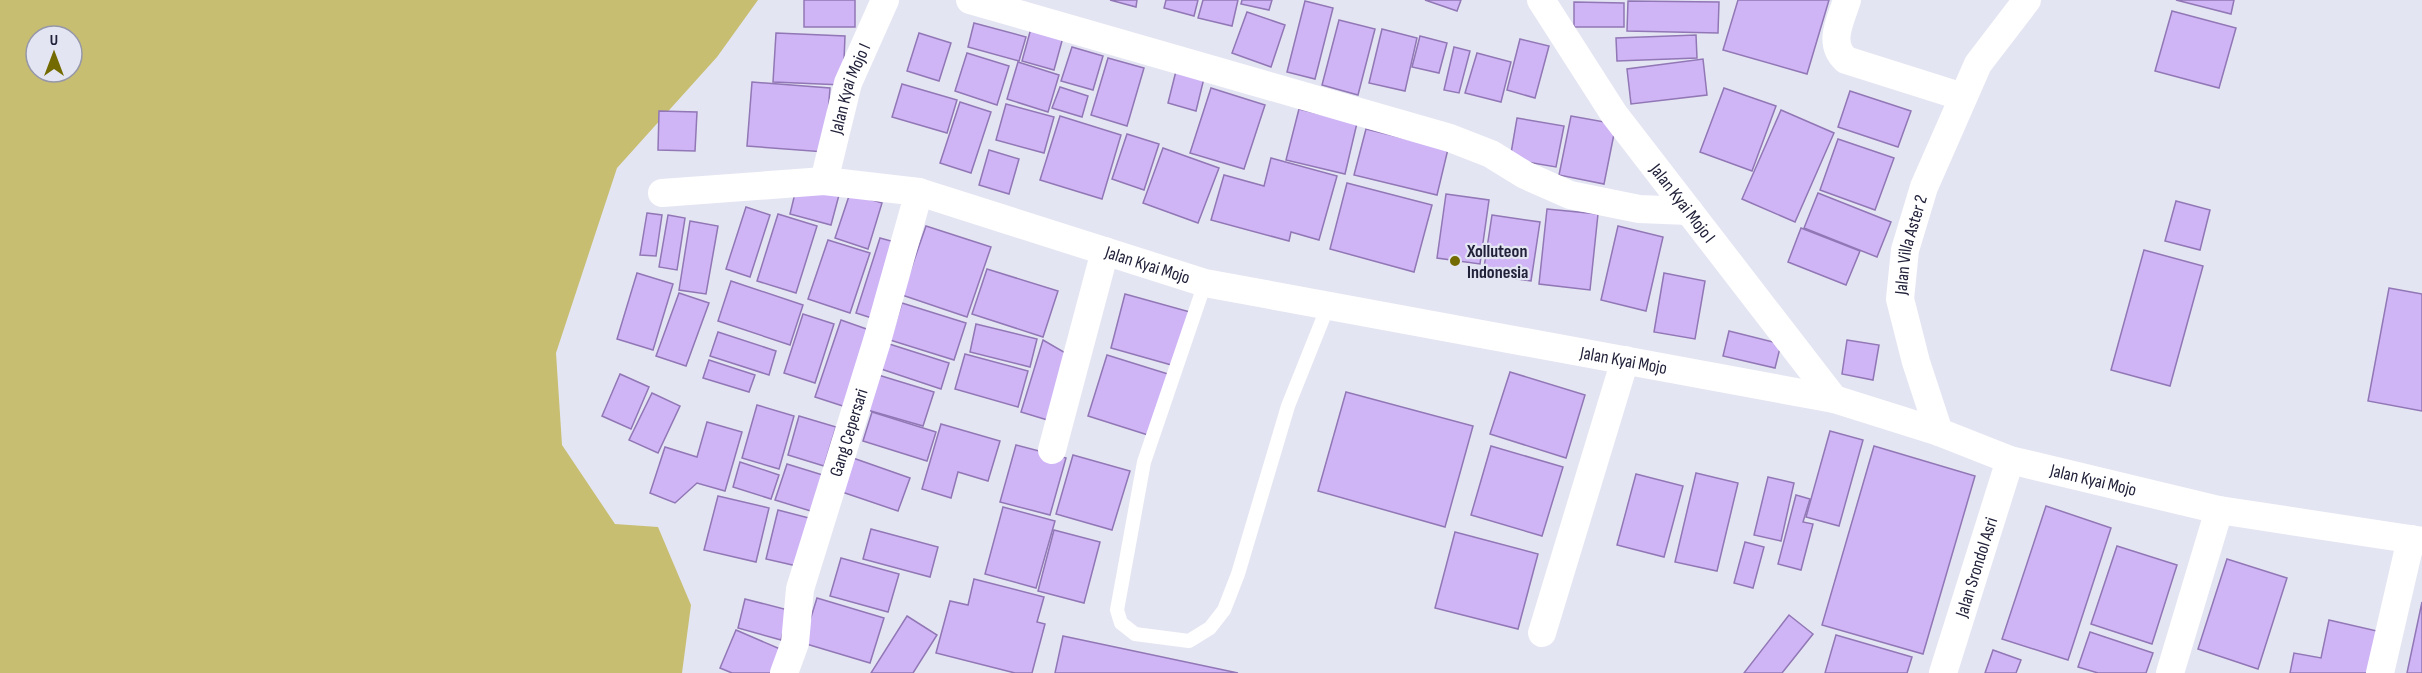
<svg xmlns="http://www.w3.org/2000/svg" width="2422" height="673" font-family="'Sofia Sans Condensed',sans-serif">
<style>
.green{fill:#c7be71;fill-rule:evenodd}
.building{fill:#cfb5f5;stroke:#9177b5;stroke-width:1.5}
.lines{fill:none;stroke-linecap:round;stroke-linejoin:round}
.service{stroke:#fff;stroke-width:14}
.minor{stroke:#fff;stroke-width:28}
.poi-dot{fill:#746a02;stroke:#e4e5f3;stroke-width:2}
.labels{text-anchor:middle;stroke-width:4.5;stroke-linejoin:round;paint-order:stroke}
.street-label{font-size:18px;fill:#21213a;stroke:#e4e5f3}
.poi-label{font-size:18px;font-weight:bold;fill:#21213a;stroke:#e4e5f3;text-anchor:start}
</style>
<rect width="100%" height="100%" fill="#e4e5f3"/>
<path class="green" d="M0,0H758L717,57L617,168L556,353L562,445L615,524L658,527L691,605L682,673H0ZM36,36H72V72H36Z"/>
<g class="building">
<rect x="804" y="0" width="51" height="27"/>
<polygon points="1110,0 1137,0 1136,7"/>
<polygon points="1166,0 1198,0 1194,16 1164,8"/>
<polygon points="1203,0 1238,0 1232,26 1198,18"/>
<polygon points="1242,0 1272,0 1269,10 1241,4"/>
<polygon points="1425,0 1461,0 1457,11"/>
<polygon points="1738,0 1829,0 1807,74 1723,50"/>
<polygon points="2176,0 2234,0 2231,14"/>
<polygon points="1305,1 1333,8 1315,79 1287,72"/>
<polygon points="1628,1 1719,2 1718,33 1627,31"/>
<polygon points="1574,2 1624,3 1624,27 1574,27"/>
<polygon points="2172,11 2236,28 2219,88 2155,71"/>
<polygon points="1247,12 1285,25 1271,67 1232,53"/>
<polygon points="1339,20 1375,29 1358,95 1322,85"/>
<polygon points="1033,21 1065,30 1054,70 1022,61"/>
<polygon points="974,23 1026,37 1019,61 968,47"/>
<polygon points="1382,29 1417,38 1405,91 1369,83"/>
<polygon points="776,33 845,36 843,85 773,82"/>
<polygon points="919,33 951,43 939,81 907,71"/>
<polygon points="1696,35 1697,58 1617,61 1616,38"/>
<polygon points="1420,36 1447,43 1439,73 1412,67"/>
<polygon points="1520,39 1549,46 1535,98 1507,90"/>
<polygon points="1072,47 1103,56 1093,90 1061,81"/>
<polygon points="1454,47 1470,51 1459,93 1444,90"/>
<polygon points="967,53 1009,66 997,105 955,91"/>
<polygon points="1477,53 1511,62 1501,102 1465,93"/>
<polygon points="1108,58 1144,68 1127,126 1091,115"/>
<polygon points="1703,59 1707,95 1631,104 1627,69"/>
<polygon points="1018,62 1059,75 1048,112 1007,99"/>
<polygon points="1177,67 1205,74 1196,111 1168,103"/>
<polygon points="752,82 830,88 825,152 747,146"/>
<polygon points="902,84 957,100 947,133 892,117"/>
<polygon points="1060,87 1088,96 1082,117 1052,108"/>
<polygon points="1211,88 1265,105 1244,169 1190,153"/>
<polygon points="1724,88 1776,106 1752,171 1700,152"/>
<polygon points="1850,91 1911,111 1898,147 1838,127"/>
<polygon points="960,102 991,112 971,173 940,163"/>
<polygon points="1006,104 1054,117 1044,153 996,140"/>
<polygon points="1299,109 1357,123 1345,174 1286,160"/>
<polygon points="1781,110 1834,133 1795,222 1742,199"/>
<polygon points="659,111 697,112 695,151 658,150"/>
<polygon points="1060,116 1121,135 1102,199 1040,180"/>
<polygon points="1571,116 1616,124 1604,184 1559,175"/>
<polygon points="1517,118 1564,126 1556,167 1510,159"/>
<polygon points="1366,129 1448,149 1437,195 1354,175"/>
<polygon points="1127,134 1159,144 1144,190 1112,179"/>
<polygon points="1838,139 1894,158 1875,210 1820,190"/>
<polygon points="1163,148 1219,168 1198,223 1143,203"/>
<polygon points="989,150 1019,159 1009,194 979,185"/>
<polygon points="1271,158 1337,176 1319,240 1291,232 1289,241 1211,220 1224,175 1264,186"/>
<polygon points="1347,183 1432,205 1414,272 1330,249"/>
<polygon points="797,185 839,195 831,225 790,214"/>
<polygon points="850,193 882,203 868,249 835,238"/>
<polygon points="1818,193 1891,222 1877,257 1804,228"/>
<polygon points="1446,194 1489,200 1480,264 1437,258"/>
<polygon points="2176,201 2210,210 2200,250 2165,241"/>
<polygon points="746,207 770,215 750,277 726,269"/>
<polygon points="1547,209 1598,214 1590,290 1539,284"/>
<polygon points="647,213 662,215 656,256 640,255"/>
<polygon points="778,214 817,226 796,293 757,281"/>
<polygon points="668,215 685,218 677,270 659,267"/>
<polygon points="1492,215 1540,222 1531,281 1483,274"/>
<polygon points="690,221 718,226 706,294 679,290"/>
<polygon points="926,226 991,247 967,317 902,295"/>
<polygon points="1618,226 1663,237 1646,311 1601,300"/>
<polygon points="1801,228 1860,251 1846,285 1788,262"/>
<polygon points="880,238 902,244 878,320 856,313"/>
<polygon points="828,240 870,253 850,313 808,299"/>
<polygon points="2144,250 2203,266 2170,386 2111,370"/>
<polygon points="987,269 1058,291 1043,337 972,314"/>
<polygon points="637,273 673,284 653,350 617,339"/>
<polygon points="1664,273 1705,281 1695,339 1654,332"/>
<polygon points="731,281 803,305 790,345 718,321"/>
<polygon points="2389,288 2422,294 2422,411 2368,401"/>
<polygon points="679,293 709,303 686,366 656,356"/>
<polygon points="1125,294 1190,312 1175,366 1111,348"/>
<polygon points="902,303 966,323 954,360 890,340"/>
<polygon points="803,314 834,324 815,383 784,373"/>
<polygon points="841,320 875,332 849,408 815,397"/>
<polygon points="976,324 1037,339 1030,367 970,352"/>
<polygon points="1729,331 1781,344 1775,368 1723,356"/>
<polygon points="718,332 776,351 769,375 710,356"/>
<polygon points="1043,340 1069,355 1054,422 1021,412"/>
<polygon points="1847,340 1879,345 1873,380 1842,374"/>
<polygon points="883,342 949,363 941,389 875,367"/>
<polygon points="965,354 1028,371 1018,407 955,389"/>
<polygon points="1107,355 1168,374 1148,435 1088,416"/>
<polygon points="709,360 755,375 749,392 703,378"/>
<polygon points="1510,372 1585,395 1566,458 1490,434"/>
<polygon points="620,374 649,387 631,429 602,416"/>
<polygon points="875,374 934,392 923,426 864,409"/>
<polygon points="1346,392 1473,426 1445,527 1318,491"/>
<polygon points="652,393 680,406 658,453 629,440"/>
<polygon points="757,405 794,416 779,469 742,458"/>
<polygon points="872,412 936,432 927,461 863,441"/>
<polygon points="799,416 836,427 824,466 788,455"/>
<polygon points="707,422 742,432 725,491 697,483 675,503 650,493 665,447 697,457"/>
<polygon points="941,424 1000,441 988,481 958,472 951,498 922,489"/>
<polygon points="1830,431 1863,440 1839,526 1806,517"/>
<polygon points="1016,445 1066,458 1050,515 1000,502"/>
<polygon points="1491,446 1563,467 1542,536 1471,515"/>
<polygon points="1874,446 1975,476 1923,654 1822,625"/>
<polygon points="1073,455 1130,471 1112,530 1056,514"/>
<polygon points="853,458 910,478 898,511 842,492"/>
<polygon points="740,462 779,475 771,499 733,487"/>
<polygon points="787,464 826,476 814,512 775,500"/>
<polygon points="1696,473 1738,483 1717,571 1675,562"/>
<polygon points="1636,474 1683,486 1664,557 1617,545"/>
<polygon points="1768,477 1794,483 1781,541 1754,535"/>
<polygon points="1796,495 1810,499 1803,522 1813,524 1801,570 1778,564"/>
<polygon points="718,496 769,508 756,562 704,550"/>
<polygon points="2046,506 2111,528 2068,660 2002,639"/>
<polygon points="1003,507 1055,521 1036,588 985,574"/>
<polygon points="778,510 809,518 797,566 766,559"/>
<polygon points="871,529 938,547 930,577 863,559"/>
<polygon points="1054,530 1100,542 1084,603 1038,591"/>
<polygon points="1455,532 1538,554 1518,629 1435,608"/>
<polygon points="1745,542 1764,547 1753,588 1734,583"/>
<polygon points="2117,546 2177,565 2152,644 2091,624"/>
<polygon points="841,558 899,574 888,612 830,596"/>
<polygon points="2227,559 2287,578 2258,669 2198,649"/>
<polygon points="974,579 1044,597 1037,622 1045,624 1032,673 1015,673 936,653 950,601 968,605"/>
<polygon points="817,598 884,618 870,663 803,643"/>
<polygon points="745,599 788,610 781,640 738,628"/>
<polygon points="2422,602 2422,673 2407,673"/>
<polygon points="1789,615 1813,634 1782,673 1744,673"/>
<polygon points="907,616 937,635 913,673 871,673"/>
<polygon points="2329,620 2377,631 2368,673 2290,673 2294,653 2321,658"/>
<polygon points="736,630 787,652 778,673 732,673 720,668"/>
<polygon points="2090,632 2153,653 2146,673 2098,673 2078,667"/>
<polygon points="1836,635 1912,657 1907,673 1825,673"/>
<polygon points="1063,636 1238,673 1055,673"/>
<polygon points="1993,650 2021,660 2016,673 1985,673"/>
</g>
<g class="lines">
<polyline class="service" points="1205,283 1144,462 1117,610 1121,623 1135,634 1189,641 1210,628 1224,610 1238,574 1288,406 1328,306"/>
<g class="minor">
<polyline points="970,0 1450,138 1491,154 1525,175 1570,195 1639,209 1689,211"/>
<path id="s1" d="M1541,0L1614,114L1834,399"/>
<path d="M1847,0C1841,20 1827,43 1846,60L1963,97"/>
<path id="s2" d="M824,181L848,83L885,0"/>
<path id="s3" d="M662,193L824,181L919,192L1205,283L1834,399L1939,432L2010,460L2219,510L2422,541"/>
<path id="s4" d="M1939,432L1916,362L1900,299L1905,250L1924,187L1978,64L2027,0"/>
<polyline points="1052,450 1105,251"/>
<polyline points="1542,633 1625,360"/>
<path id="s5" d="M784,673L795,643L800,589L877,341L919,192"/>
<path id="s6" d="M1943,673L2010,460"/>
<polyline points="2170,673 2219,510"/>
<polyline points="2380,673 2411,539"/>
</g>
</g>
<circle class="poi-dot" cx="1455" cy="261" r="6"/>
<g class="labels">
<g class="street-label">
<text dy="6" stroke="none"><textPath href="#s2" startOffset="96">Jalan Kyai Mojo I</textPath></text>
<text dy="6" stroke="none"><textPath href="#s1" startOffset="248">Jalan Kyai Mojo I</textPath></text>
<text dy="6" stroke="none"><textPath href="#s4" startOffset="194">Jalan Villa Aster 2</textPath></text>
<text dy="6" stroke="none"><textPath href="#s3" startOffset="498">Jalan Kyai Mojo</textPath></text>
<text dy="6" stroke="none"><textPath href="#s3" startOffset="984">Jalan Kyai Mojo</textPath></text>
<text dy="6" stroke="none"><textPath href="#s5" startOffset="250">Gang Cepersari</textPath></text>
<text dy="6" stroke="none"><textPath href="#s3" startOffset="1470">Jalan Kyai Mojo</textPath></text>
<text dy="6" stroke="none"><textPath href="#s6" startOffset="111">Jalan Srondol Asri</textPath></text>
</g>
<g class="poi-label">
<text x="1467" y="257">Xolluteon<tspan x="1467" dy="21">Indonesia</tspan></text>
</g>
</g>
<g transform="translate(54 54)"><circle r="28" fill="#e4e5f3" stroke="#9697a9" stroke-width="1.5"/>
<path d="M0-4.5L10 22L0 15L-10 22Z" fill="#746a02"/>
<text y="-9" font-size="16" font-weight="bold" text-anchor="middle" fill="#21213a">U</text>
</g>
</svg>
